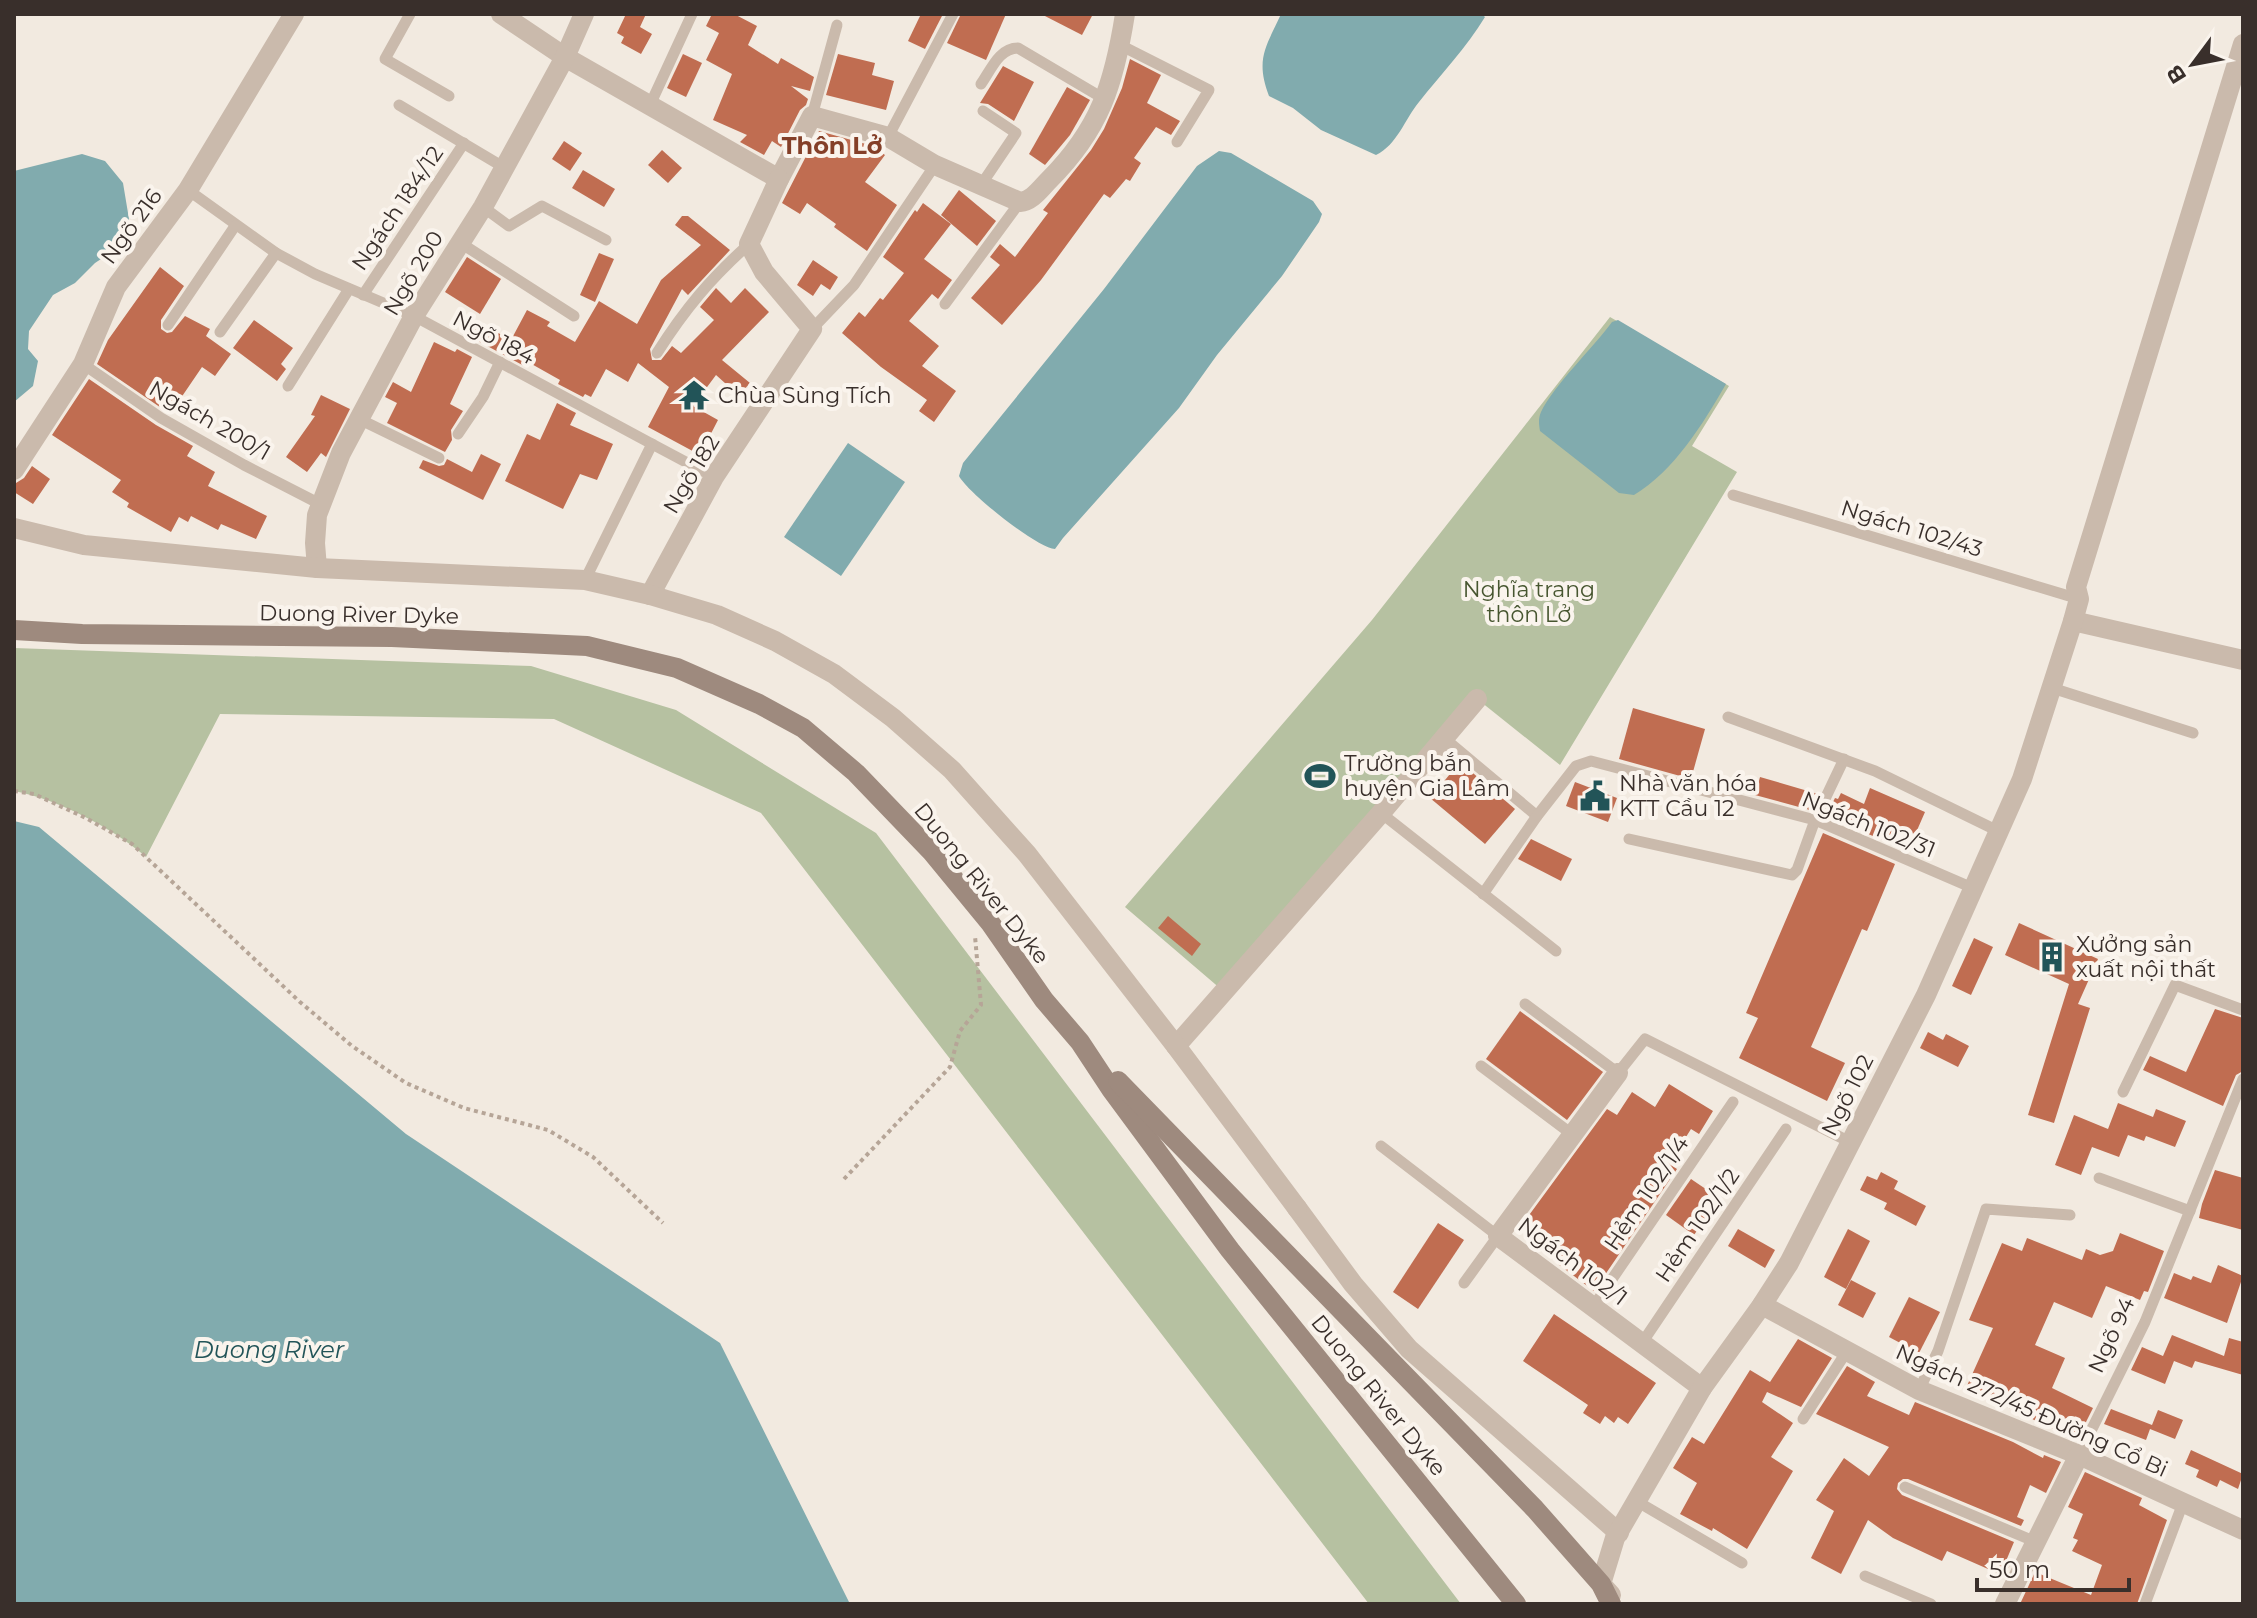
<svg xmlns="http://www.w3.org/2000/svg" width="2257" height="1618" font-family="Montserrat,sans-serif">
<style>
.green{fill:#b6c1a1}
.water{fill:#81abae}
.building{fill:#c06d51}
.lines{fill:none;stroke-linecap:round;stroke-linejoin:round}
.path{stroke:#b6a597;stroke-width:4;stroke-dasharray:4 4;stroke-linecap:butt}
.service{stroke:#cabaac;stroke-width:11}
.minor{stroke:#cabaac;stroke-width:20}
.tertiary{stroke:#cabaac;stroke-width:20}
.secondary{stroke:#9e8a7e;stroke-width:20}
.labels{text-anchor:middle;stroke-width:8;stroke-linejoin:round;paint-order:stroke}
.street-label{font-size:22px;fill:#392f2b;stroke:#faf4ed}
.poi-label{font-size:22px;fill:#392f2b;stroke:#faf4ed;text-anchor:start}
.park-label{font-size:22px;fill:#475630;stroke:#faf4ed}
.neighbourhood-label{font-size:24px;font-weight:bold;fill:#843f28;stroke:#faf4ed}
.water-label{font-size:24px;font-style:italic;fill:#225458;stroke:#faf4ed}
</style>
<rect width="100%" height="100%" fill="#f2eae0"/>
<g class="green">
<polygon points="1610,317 1729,386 1692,446 1737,472 1560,765 1481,702 1222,990 1125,907 1372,620"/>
<path d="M14,648L531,666L676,710L876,833L1461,1604H1369L761,813L554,719L220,714L146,857C113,828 57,799 14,791Z"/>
</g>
<g class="water">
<path d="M1281,14H1482L1485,17C1467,47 1441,74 1419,102C1405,119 1397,145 1376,155L1321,130L1293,108L1269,96C1255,59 1266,47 1281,14Z"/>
<path d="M1219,151L1231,153L1313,201L1322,214L1319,222L1282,276L1217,355L1179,408L1063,538L1055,549C1037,548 968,493 959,476L963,463L1104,289L1197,166Z"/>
<polygon points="82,154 105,161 123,183 129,219 113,251 95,263 75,283 53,295 29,331 28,349 38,361 33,386 14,402 14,171"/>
<path d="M1618,320L1726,384C1703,424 1674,471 1634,495L1619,493L1540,431C1539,424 1538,419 1541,412C1554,385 1593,348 1612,322Z"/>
<polygon points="848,443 905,482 841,576 784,537"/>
<polygon points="14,821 39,827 406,1134 720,1343 850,1604 14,1604"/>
</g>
<g class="building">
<polygon points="626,14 646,14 640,27 652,34 641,54 621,43 624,37 617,33"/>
<polygon points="712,14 734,14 757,26 748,45 778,64 781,58 814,77 810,91 791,86 808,99 806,105 800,110 781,147 772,141 764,155 740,142 747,135 713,120 732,74 706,60 719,33 706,26"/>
<polygon points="921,14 943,14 925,49 908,41"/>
<polygon points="961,14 1006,14 986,60 947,43"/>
<polygon points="1041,14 1093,14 1082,35"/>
<polygon points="683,54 702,63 686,97 667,88"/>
<polygon points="838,54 875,63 872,75 894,81 886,110 826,95"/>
<polygon points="1130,59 1161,75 1147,103 1180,121 1171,135 1156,127 1134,158 1141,163 1130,181 1126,179 1110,198 1104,194 1041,280 1002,325 971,298 1000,265 990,257 1000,244 1015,257 1048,213 1043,210 1091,150 1104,129 1122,88"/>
<polygon points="1003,66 1034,82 1014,121 988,104 980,103"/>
<polygon points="1067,87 1090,100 1070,135 1045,165 1029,154"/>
<polygon points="819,131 873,146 885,155 865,182 897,205 867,251 834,227 836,224 807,203 800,214 782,203"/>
<polygon points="564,141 582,153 570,171 552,159"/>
<polygon points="662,150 682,168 668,183 648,165"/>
<polygon points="583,170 615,189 604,207 572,188"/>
<polygon points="959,190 996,221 977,246 941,215"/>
<polygon points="923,203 951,224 924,259 952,280 938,299 932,294 909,321 939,346 922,366 956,391 934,422 919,411 927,400 881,367 842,333 859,312 865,317 880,298 883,300 904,273 883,257 915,210 917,212"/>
<polygon points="682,216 688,216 730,250 688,295 682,289 650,349 652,360 661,360 672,346 681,353 714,320 700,307 716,288 731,303 745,288 769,312 722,360 750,383 742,392 735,392 716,375 693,406 718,420 700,455 648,427 669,387 638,363 628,382 606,369 591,397 585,394 583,397 558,384 560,380 528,362 526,367 465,334 473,319 511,340 527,310 550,322 547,326 575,342 599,301 637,324 661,280 701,245 675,225"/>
<polygon points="599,253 614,259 595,302 580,295"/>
<polygon points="467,257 501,279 480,314 445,292"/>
<polygon points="813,260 838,277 830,290 821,284 813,296 797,285"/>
<polygon points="160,267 184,286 161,320 161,329 167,333 172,332 185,316 210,329 206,336 231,354 215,376 202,367 170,414 97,364 108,340"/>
<polygon points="254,320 293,348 281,364 286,369 277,381 233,348"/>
<polygon points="434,342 455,352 457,349 472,357 450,404 463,411 451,430 452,440 445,452 387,423 397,403 385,397 393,382 411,392"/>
<polygon points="89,379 156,425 193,446 187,456 215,472 208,486 267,516 256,539 221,524 218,530 191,516 188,522 179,517 171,532 127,507 129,503 112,492 121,480 52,435"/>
<polygon points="321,395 350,409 326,457 321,453 307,472 286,457 315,416 311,415"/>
<polygon points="557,403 576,413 570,425 613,444 597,480 580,474 563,509 505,481 527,434 540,440"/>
<polygon points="481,454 501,464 483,500 419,468 423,460 439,466 444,465 447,459 472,472"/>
<polygon points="32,466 50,479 33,504 14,492 16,483 24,478"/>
<polygon points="1633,708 1705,729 1691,779 1619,759"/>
<polygon points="1460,762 1515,809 1485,844 1430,798"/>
<polygon points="1760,777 1818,794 1810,810 1755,795"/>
<polygon points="1575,782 1617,798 1608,822 1566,806"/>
<polygon points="1870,788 1925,812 1908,851 1826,816 1835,798 1838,799 1841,793 1864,804"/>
<polygon points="1823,833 1895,864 1867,931 1862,929 1811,1047 1845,1063 1827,1101 1739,1058 1758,1018 1746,1013"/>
<polygon points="1531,839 1572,859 1561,881 1518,859"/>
<polygon points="1168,916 1201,944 1192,956 1158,928"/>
<polygon points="2019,923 2098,959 2078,1004 2090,1008 2054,1123 2028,1115 2069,984 2005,955"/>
<polygon points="1974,938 1993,947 1971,995 1952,986"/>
<polygon points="2215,1009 2243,1018 2243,1071 2236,1075 2223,1106 2143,1070 2150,1056 2186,1072"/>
<polygon points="1520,1011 1603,1072 1567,1120 1486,1059"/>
<polygon points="1928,1032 1943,1040 1946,1034 1969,1046 1958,1067 1920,1048"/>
<polygon points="1669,1084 1713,1111 1699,1134 1691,1129 1669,1164 1677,1169 1594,1291 1554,1261 1562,1248 1524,1222 1607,1109 1617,1115 1632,1092 1655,1107"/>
<polygon points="2118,1103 2153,1117 2156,1109 2186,1121 2175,1147 2146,1136 2144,1141 2128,1135 2119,1157 2092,1147 2081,1175 2055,1165 2074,1115 2108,1129"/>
<polygon points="2215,1170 2243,1178 2243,1230 2199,1218 2202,1204"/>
<polygon points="1881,1172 1898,1181 1894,1189 1926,1206 1916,1226 1884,1209 1887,1203 1860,1190 1867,1176 1877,1180"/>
<polygon points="1691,1179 1719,1198 1694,1235 1666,1215"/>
<polygon points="1438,1223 1464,1240 1418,1309 1393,1292"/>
<polygon points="1738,1229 1775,1250 1765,1268 1728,1246"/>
<polygon points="1848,1229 1870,1241 1846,1289 1824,1277"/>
<polygon points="2120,1233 2164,1251 2148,1292 2144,1291 2140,1300 2106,1286 2092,1318 2054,1302 2035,1345 2065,1358 2052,1388 2093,1408 2077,1440 1966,1388 1993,1328 1969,1320 2002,1243 2022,1251 2027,1238 2082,1260 2086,1249 2100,1255 2113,1251"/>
<polygon points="2218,1265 2243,1276 2227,1323 2164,1298 2174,1273 2191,1280 2193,1276 2211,1283"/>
<polygon points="1851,1280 1876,1293 1863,1318 1838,1305"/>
<polygon points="1909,1297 1940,1312 1919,1353 1889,1337"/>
<polygon points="1554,1314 1656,1383 1628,1424 1618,1417 1614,1423 1605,1416 1600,1424 1583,1413 1588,1405 1523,1361"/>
<polygon points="2172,1335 2224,1356 2229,1338 2243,1342 2243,1375 2195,1361 2192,1368 2174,1361 2165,1384 2131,1370 2142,1347 2163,1356"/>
<polygon points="1798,1339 1832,1358 1801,1407 1767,1392 1762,1402 1793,1423 1771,1457 1793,1471 1747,1549 1713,1528 1712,1531 1680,1514 1697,1483 1673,1468 1692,1437 1704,1444 1750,1370 1770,1382"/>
<polygon points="1847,1366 1875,1382 1867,1396 1909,1415 1915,1402 2013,1442 2043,1458 2044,1455 2061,1462 2046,1493 2030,1485 2017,1517 2024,1520 2021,1526 1908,1479 1903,1479 1898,1483 1897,1489 1902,1495 2014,1542 2006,1561 2011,1563 2004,1576 1947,1551 1942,1561 1893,1538 1868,1520 1841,1574 1811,1558 1834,1511 1816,1500 1844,1458 1869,1476 1889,1447 1816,1414"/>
<polygon points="2111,1409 2152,1425 2158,1410 2183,1420 2175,1439 2150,1429 2146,1440 2104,1424"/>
<polygon points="2191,1450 2243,1474 2238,1489 2220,1480 2217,1487 2196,1477 2199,1470 2185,1464"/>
<polygon points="2085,1472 2142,1498 2139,1505 2167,1520 2137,1604 2020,1604 2035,1572 2091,1595 2102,1565 2072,1551 2078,1540 2073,1538 2083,1514 2068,1507"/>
</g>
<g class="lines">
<g class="path">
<polyline points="14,791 34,794 86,818 132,844 300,1002 352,1046 406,1083 464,1108 548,1130 593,1157 663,1223"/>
<polyline points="844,1179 950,1067 960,1031 981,1005 975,936"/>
</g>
<g class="service">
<polyline points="410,14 385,59 449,96"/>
<polyline points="1120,45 1209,90 1177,142"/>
<path d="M981,84C991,70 999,48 1018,48L1106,100"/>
<polyline points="399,105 505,168"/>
<polyline points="650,105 692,14"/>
<polyline points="812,116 837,25"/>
<polyline points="888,137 953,14"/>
<polyline points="981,185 1016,133 983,111"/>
<polyline points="188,190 276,253 315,274 414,316 652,444 585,580"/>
<polyline points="483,207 509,226 542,206 606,240"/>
<polyline points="459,242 574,316"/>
<polyline points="363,295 464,143"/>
<polyline points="945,304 1020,202"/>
<polyline points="168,325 235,226"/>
<polyline points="812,329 854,285 935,165"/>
<polyline points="220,332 276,253"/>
<path d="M657,353C685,309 710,279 749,244"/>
<polyline points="83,364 161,418 244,465 320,504"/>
<polyline points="288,386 349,289"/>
<polyline points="359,419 439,458"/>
<polyline points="458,434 483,397 500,362"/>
<polyline points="652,444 714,477"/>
<polyline points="1733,495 2079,599"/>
<polyline points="2052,688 2193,733"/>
<polyline points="1728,717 1875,771 2000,832"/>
<polyline points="1444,738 1537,816"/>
<polyline points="1381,813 1556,951"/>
<polyline points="1629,839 1792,875 1797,870 1815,820 1844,759"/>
<polyline points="1483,894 1537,816 1576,766 1591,761 1815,820 1975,889"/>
<polyline points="1525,1004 1618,1073 1645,1039 1850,1142"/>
<polyline points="1481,1066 1573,1135"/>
<polyline points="2123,1092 2175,985 2243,1010"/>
<polyline points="1381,1146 1498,1236 1464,1283"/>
<polyline points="2099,1178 2190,1211"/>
<polyline points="1593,1307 1733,1102"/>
<polyline points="1642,1343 1786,1129"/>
<polyline points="1919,1390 1938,1351 1986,1209 2070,1215"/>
<polyline points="1803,1419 1847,1351"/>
<polyline points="2079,1455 2145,1322 2243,1079"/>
<polyline points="1905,1487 2036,1542"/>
<polyline points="1638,1502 1742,1563"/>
<polyline points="1865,1576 1931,1604"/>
<polyline points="2145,1604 2183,1503"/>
</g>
<g class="minor">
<path d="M501,14L565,57L779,179L812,116L888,137L935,165L1020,202C1032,201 1040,189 1049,180C1100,129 1114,84 1125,14"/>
<polyline points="14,470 83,364 116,287 188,190 294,14"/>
<polyline points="317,568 315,543 317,515 341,453 414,316 483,207 565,57 584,14"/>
<polyline points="650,595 714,477 812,329 764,272 749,244 779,179"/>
<polyline points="2073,621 2243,660"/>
<polyline points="1176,1046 1381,813 1477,699"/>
<polyline points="1618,1073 1498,1236 1702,1388"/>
<polyline points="1297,1208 1353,1284 1409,1349 1619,1533"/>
<polyline points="1762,1305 1919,1390 2079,1455 2243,1530"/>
<polyline points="1611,1595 1601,1584 1615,1538 1702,1388 1762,1305 1789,1263 1926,995 2022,779 2073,621 2079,599 2076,587 2243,44"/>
<polyline points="2005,1604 2079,1455"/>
</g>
<polyline class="tertiary" points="14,528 84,545 317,568 585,580 650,595 717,615 775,641 834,674 893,718 952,770 1027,854 1176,1046 1297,1208"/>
<g class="secondary">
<polyline points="14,630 82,634 392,637 587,646 677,668 759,704 803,728 856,773 931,851 991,924 1044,1000 1080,1042 1111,1089 1230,1250 1516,1604"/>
<polyline points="1118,1081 1535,1509 1601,1584 1611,1604"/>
</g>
</g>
<defs>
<g id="temple-bare" transform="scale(2.4)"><path d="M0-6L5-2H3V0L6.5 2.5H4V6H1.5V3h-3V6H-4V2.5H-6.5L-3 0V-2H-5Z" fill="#225458" stroke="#faf4ed" stroke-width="2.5" paint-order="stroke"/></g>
<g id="stadium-bare" transform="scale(2.4)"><path d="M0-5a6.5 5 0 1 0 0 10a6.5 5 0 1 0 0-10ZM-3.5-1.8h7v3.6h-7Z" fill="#225458" stroke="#faf4ed" stroke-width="2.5" paint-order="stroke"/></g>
<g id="civic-bare" transform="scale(2.4)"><path d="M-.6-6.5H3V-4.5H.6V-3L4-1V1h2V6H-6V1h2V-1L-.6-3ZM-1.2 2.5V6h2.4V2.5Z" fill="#225458" stroke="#faf4ed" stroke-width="2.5" paint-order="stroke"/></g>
<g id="building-bare" transform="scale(2.4)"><path d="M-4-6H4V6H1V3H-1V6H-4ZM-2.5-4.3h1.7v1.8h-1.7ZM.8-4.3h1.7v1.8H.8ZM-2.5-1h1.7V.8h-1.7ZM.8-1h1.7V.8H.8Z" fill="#225458" stroke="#faf4ed" stroke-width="2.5" paint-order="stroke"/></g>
</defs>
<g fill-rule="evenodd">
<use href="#temple-bare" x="694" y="395"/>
<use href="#stadium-bare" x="1320" y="776"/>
<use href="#civic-bare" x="1595" y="796"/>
<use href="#building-bare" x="2052" y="957"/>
</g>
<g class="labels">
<g class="street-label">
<text transform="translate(397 208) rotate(-56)" y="8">Ngách 184/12</text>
<text transform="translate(131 226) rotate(-54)" y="8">Ngõ 216</text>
<text transform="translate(413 273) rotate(-59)" y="8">Ngõ 200</text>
<text transform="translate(494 337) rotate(28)" y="8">Ngõ 184</text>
<text transform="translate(210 420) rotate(30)" y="8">Ngách 200/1</text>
<text transform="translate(691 474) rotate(-59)" y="8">Ngõ 182</text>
<text transform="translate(1912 528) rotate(17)" y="8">Ngách 102/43</text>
<text transform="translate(359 614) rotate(1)" y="8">Duong River Dyke</text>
<text transform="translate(1869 824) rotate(22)" y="8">Ngách 102/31</text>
<text transform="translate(982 883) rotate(51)" y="8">Duong River Dyke</text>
<text transform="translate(1847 1095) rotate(-63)" y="8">Ngõ 102</text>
<text transform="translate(1646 1193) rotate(-56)" y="8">Hẻm 102/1/4</text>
<text transform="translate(1697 1225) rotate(-56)" y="8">Hẻm 102/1/2</text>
<text transform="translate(1573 1261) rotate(37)" y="8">Ngách 102/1</text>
<text transform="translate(2111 1335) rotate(-65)" y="8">Ngõ 94</text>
<text transform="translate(1379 1395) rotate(51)" y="8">Duong River Dyke</text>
<text transform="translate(2032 1410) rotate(24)" y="8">Ngách 272/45 Đường Cổ Bi</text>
</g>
<g class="poi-label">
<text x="718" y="403">Chùa Sùng Tích</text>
<text x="1344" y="771">Trường bắn<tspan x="1344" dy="25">huyện Gia Lâm</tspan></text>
<text x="1619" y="791">Nhà văn hóa<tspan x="1619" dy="25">KTT Cầu 12</tspan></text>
<text x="2076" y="952">Xưởng sản<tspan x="2076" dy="25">xuất nội thất</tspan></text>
</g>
<g class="park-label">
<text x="1529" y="597">Nghĩa trang<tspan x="1529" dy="25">thôn Lở</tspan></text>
</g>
<g class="neighbourhood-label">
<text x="832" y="154">Thôn Lở</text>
</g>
<g class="water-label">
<text x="269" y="1358">Duong River</text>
</g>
</g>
<rect width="2257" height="1618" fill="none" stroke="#392f2b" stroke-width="32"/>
<g transform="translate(2193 64) rotate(238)" stroke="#faf4ed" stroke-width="6" paint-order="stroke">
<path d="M0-6L14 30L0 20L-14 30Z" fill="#392f2b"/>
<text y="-12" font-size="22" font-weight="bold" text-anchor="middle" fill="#392f2b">B</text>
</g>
<path d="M1977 1578v12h152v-12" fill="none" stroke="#392f2b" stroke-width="4"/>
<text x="1989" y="1578" font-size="24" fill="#392f2b" stroke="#faf4ed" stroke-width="6" paint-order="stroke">50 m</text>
</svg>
